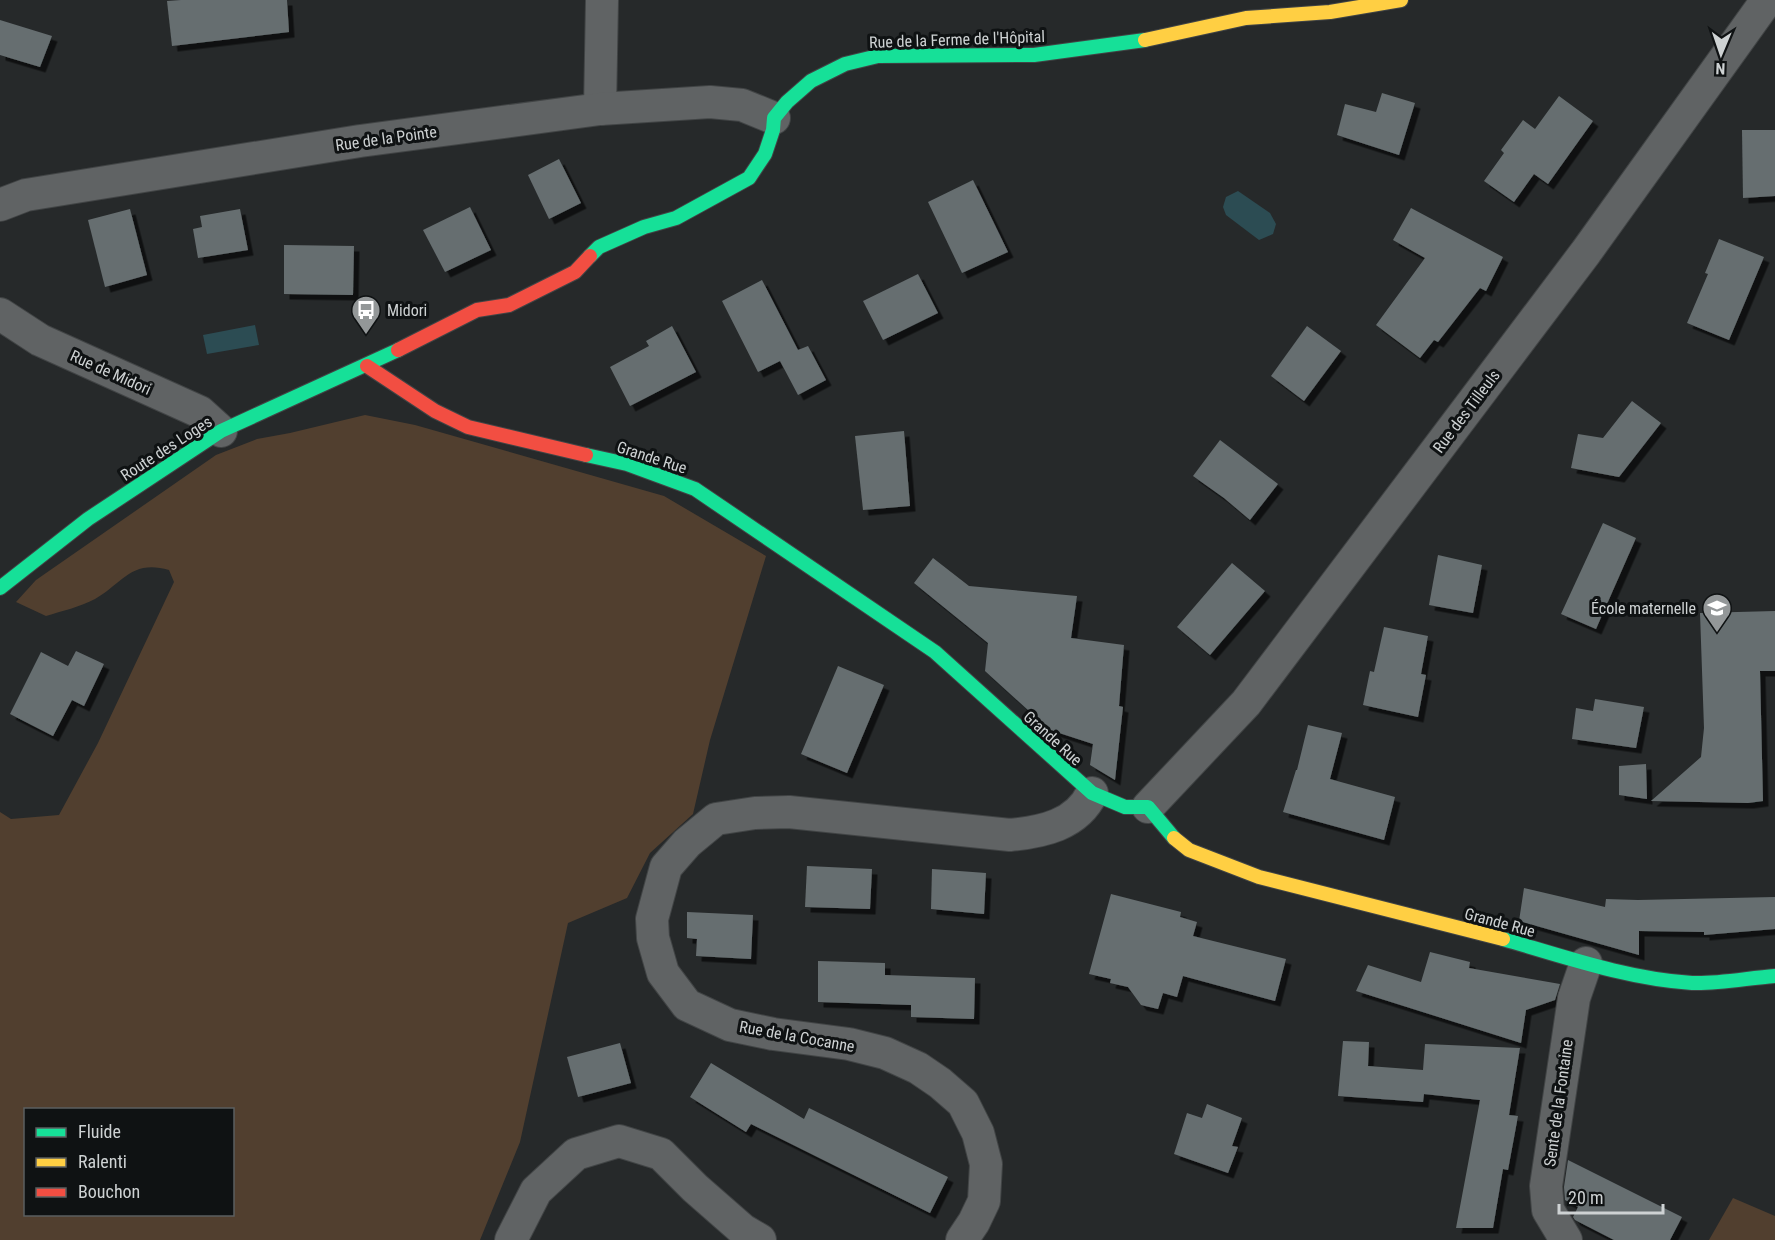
<svg xmlns="http://www.w3.org/2000/svg" width="1775" height="1240" font-family="'Roboto Condensed',sans-serif">
<style>
.green{fill:#513f2f;fill-rule:evenodd}
.water{fill:#2c4c53}
.building{fill:#666e70;filter:url(#shadow)}
.lines{fill:none;stroke-linecap:round;stroke-linejoin:round}
.street-casing{stroke:#414445;stroke-width:34}
.fast-casing{stroke:#414445;stroke-width:16}
.slow-casing{stroke:#414445;stroke-width:16}
.jam-casing{stroke:#414445;stroke-width:16}
.street{stroke:#606364;stroke-width:32}
.fast{stroke:#16e098;stroke-width:14}
.slow{stroke:#ffcf43;stroke-width:14}
.jam{stroke:#f24e42;stroke-width:14}
.labels{text-anchor:middle;stroke-width:6;stroke-linejoin:round;paint-order:stroke}
.street-label{font-size:16px;fill:#ced2d3;stroke:#0f1213}
.poi-label{font-size:16px;fill:#ced2d3;stroke:#0f1213;text-anchor:start}
</style>
<defs>
<filter id="shadow"><feDropShadow dx="5.5" dy="5.5" stdDeviation="0" flood-color="#0009"/></filter>
</defs>
<rect width="100%" height="100%" fill="#26292a"/>
<g class="green">
<path d="M365,415L415,425L664,496L766,556L710,740L693,814L650,853L627,898L568,923L520,1142L480,1240H0V812L11,819L59,815L98,743L174,582L169,570C131,559 122,584 95,599C80,607 62,611 46,616L16,602L36,580L216,455L257,439L290,433ZM26,1110H232V1214H26Z"/>
<polygon points="1733,1198 1775,1216 1775,1240 1709,1240"/>
</g>
<g class="water">
<polygon points="1238,191 1270,213 1276,224 1273,234 1259,240 1226,215 1223,207 1226,197"/>
<polygon points="255,325 259,345 207,354 203,335"/>
</g>
<g class="building">
<polygon points="181,0 287,0 289,32 172,46 167,1"/>
<polygon points="0,20 52,36 40,67 0,55"/>
<polygon points="1382,93 1415,103 1399,155 1337,135 1345,104 1376,112"/>
<polygon points="1559,96 1593,121 1548,184 1534,174 1514,202 1484,181 1504,153 1501,150 1523,120 1535,129"/>
<polygon points="1742,130 1775,130 1775,196 1743,198"/>
<polygon points="559,159 581,203 549,219 528,175"/>
<polygon points="973,180 1008,252 962,273 928,202"/>
<polygon points="470,207 491,250 445,272 423,230"/>
<polygon points="1411,208 1503,257 1486,291 1480,288 1438,342 1434,340 1420,358 1376,325 1425,258 1393,240"/>
<polygon points="130,209 147,275 105,287 88,220"/>
<polygon points="240,209 248,250 198,258 193,229 202,227 200,216"/>
<polygon points="1719,239 1764,257 1729,340 1687,323 1708,274 1705,273"/>
<polygon points="284,245 354,246 353,295 284,294"/>
<polygon points="918,274 938,313 883,340 863,301"/>
<polygon points="762,280 798,350 808,346 826,380 798,395 780,361 758,372 722,301"/>
<polygon points="672,326 696,372 630,406 610,367 649,346 646,341"/>
<polygon points="1307,326 1341,351 1304,401 1271,376"/>
<polygon points="1632,401 1661,423 1619,477 1571,468 1578,434 1603,438"/>
<polygon points="904,431 910,506 863,510 855,436"/>
<polygon points="1220,440 1278,484 1250,520 1224,498 1193,476"/>
<polygon points="1603,523 1636,538 1596,629 1561,614"/>
<polygon points="1438,555 1482,565 1473,613 1429,605"/>
<polygon points="933,558 969,586 1077,596 1071,638 1124,645 1119,706 1123,707 1115,780 1090,765 1093,744 1050,730 985,671 988,643 914,583"/>
<polygon points="1232,563 1265,591 1210,655 1177,627"/>
<polygon points="1775,611 1775,671 1760,671 1763,801 1748,803 1651,801 1701,757 1704,728 1700,613"/>
<polygon points="1384,627 1428,636 1421,674 1426,675 1418,717 1363,705 1370,671 1374,672"/>
<polygon points="76,651 104,664 84,706 72,700 53,736 10,714 41,652 68,666"/>
<polygon points="838,666 884,685 847,773 801,754"/>
<polygon points="1595,699 1644,707 1636,748 1572,739 1576,708 1593,711"/>
<polygon points="1308,725 1342,733 1330,779 1395,797 1384,840 1283,812 1296,770 1297,770"/>
<polygon points="1646,764 1647,799 1619,795 1619,766"/>
<polygon points="807,866 872,869 870,909 805,907"/>
<polygon points="932,869 986,873 984,914 931,909"/>
<polygon points="1524,888 1605,907 1606,899 1638,900 1775,897 1775,929 1704,935 1704,932 1639,931 1639,955 1519,921"/>
<polygon points="1111,894 1181,912 1180,917 1197,922 1193,936 1286,959 1275,1001 1183,976 1177,997 1163,993 1158,1009 1141,1005 1128,987 1110,983 1111,979 1089,974"/>
<polygon points="687,912 753,915 751,959 696,956 697,939 687,938"/>
<polygon points="1430,952 1470,962 1469,968 1560,984 1555,1000 1526,1010 1521,1043 1356,991 1368,965 1421,982"/>
<polygon points="818,961 885,963 885,975 975,978 974,1019 911,1017 911,1005 818,1002"/>
<polygon points="1343,1041 1369,1042 1368,1066 1423,1070 1425,1044 1520,1048 1509,1115 1518,1116 1508,1170 1503,1169 1493,1228 1456,1228 1480,1100 1424,1094 1423,1102 1338,1096"/>
<polygon points="620,1043 631,1083 578,1097 567,1057"/>
<polygon points="711,1063 804,1119 809,1108 948,1177 930,1213 751,1124 746,1132 690,1097"/>
<polygon points="1207,1104 1242,1118 1232,1146 1238,1147 1228,1173 1174,1154 1187,1113 1202,1118"/>
<polygon points="1568,1160 1682,1217 1670,1240 1614,1240 1575,1220 1573,1217 1578,1207 1565,1200 1564,1187"/>
</g>
<g class="lines">
<g class="street-casing">
<g id="street">
<polyline points="600,109 602,0"/>
<polyline points="0,205 26,195 360,141 600,109 710,102 742,105 774,118"/>
<polyline points="0,314 40,340 200,412 221,431"/>
<polyline points="1148,807 1246,703 1586,252 1767,0"/>
<polyline points="511,1240 536,1191 576,1154 619,1141 661,1154 695,1188 743,1230 760,1240"/>
<path d="M962,1240L974,1222L984,1201L986,1164L978,1133L963,1103L940,1083L918,1068L885,1053L849,1044L773,1034L730,1025L687,1005L663,973L653,938L652,919L666,867L687,843L716,819L755,813L789,812L1010,835C1042,832 1077,825 1092,793"/>
<polyline points="1566,1240 1548,1210 1546,1186 1574,998 1586,963"/>
</g>
</g>
<g class="fast-casing">
<g id="fast">
<polyline points="590,256 599,247 644,227 676,218 749,178 765,154 773,130 774,118 787,102 811,81 845,64 878,56 1034,55 1145,40"/>
<polyline points="586,455 627,464 695,489 935,652 1092,793 1125,807 1148,807 1174,838"/>
<polyline points="0,588 88,519 221,431 398,350"/>
<path d="M1503,939C1565,957 1628,979 1692,983C1719,984 1748,978 1775,976"/>
</g>
</g>
<g class="slow-casing">
<g id="slow">
<polyline points="1145,40 1246,18 1330,12 1401,0"/>
<polyline points="1174,838 1189,850 1259,877 1503,939"/>
</g>
</g>
<g class="jam-casing">
<g id="jam">
<polyline points="398,350 477,310 509,305 575,272 590,256"/>
<polyline points="367,366 435,411 468,427 586,455"/>
</g>
</g>
<use href="#street" class="street"/>
<use href="#fast" class="fast"/>
<use href="#slow" class="slow"/>
<use href="#jam" class="jam"/>
</g>
<defs>
<g id="bus-pin" transform="scale(1.5)"><path d="M0 17L-7.5 6A9.5 9.5 0 1 1 7.5 6Z" fill="#939798" stroke="#0f1213"/><path d="M-5-6H5V4H4V6H2V4H-2V6H-4V4H-5ZM-3.5-4V0h7V-4ZM-3.5 1.2v1.5H-2V1.2ZM2 1.2v1.5H3.5V1.2Z" fill="#fff"/></g>
<g id="school-pin" transform="scale(1.5)"><path d="M0 17L-7.5 6A9.5 9.5 0 1 1 7.5 6Z" fill="#939798" stroke="#0f1213"/><path d="M0-5L7-2L0 1L-7-2ZM-4 1L0 2.5L4 1V4Q0 6-4 4Z" fill="#fff"/></g>
</defs>
<g fill-rule="evenodd">
<use href="#bus-pin" x="366" y="310"/>
<use href="#school-pin" x="1717" y="608"/>
</g>
<g class="labels">
<g class="street-label">
<text transform="translate(957 39) rotate(-2)" y="6">Rue de la Ferme de l'Hôpital</text>
<text transform="translate(386 138) rotate(-8)" y="6">Rue de la Pointe</text>
<text transform="translate(111 372) rotate(24)" y="6">Rue de Midori</text>
<text transform="translate(1466 411) rotate(-53)" y="6">Rue des Tilleuls</text>
<text transform="translate(166 448) rotate(-33)" y="6">Route des Loges</text>
<text transform="translate(652 457) rotate(18)" y="6">Grande Rue</text>
<text transform="translate(1053 738) rotate(42)" y="6">Grande Rue</text>
<text transform="translate(1500 922) rotate(15)" y="6">Grande Rue</text>
<text transform="translate(797 1036) rotate(10)" y="6">Rue de la Cocanne</text>
<text transform="translate(1558 1103) rotate(-82)" y="6">Sente de la Fontaine</text>
</g>
<g class="poi-label">
<text x="387" y="316">Midori</text>
<text x="1696" y="614" text-anchor="end">École maternelle</text>
</g>
</g>
<rect x="24" y="1108" width="210" height="108" fill="#0f1213" stroke="#5b5f60" stroke-width="1.5"/>
<rect x="36" y="1128" width="30" height="9" fill="#16e098" stroke="#5b5f60" stroke-width="1.5"/>
<text x="78" y="1138" font-size="18" fill="#ced2d3">Fluide</text>
<rect x="36" y="1158" width="30" height="9" fill="#ffcf43" stroke="#5b5f60" stroke-width="1.5"/>
<text x="78" y="1168" font-size="18" fill="#ced2d3">Ralenti</text>
<rect x="36" y="1188" width="30" height="9" fill="#f24e42" stroke="#5b5f60" stroke-width="1.5"/>
<text x="78" y="1198" font-size="18" fill="#ced2d3">Bouchon</text>
<g transform="translate(1721 54) rotate(182)" stroke="#0f1213" stroke-width="4.5" paint-order="stroke">
<path d="M0-4.5L10 22L0 15L-10 22Z" fill="#ced2d3"/>
<text y="-9" font-size="16" font-weight="bold" text-anchor="middle" fill="#ced2d3">N</text>
</g>
<path d="M1559 1204v9h104v-9" fill="none" stroke="#ced2d3" stroke-width="3"/>
<text x="1568" y="1204" font-size="18" fill="#ced2d3" stroke="#0f1213" stroke-width="4.5" paint-order="stroke">20 m</text>
</svg>
